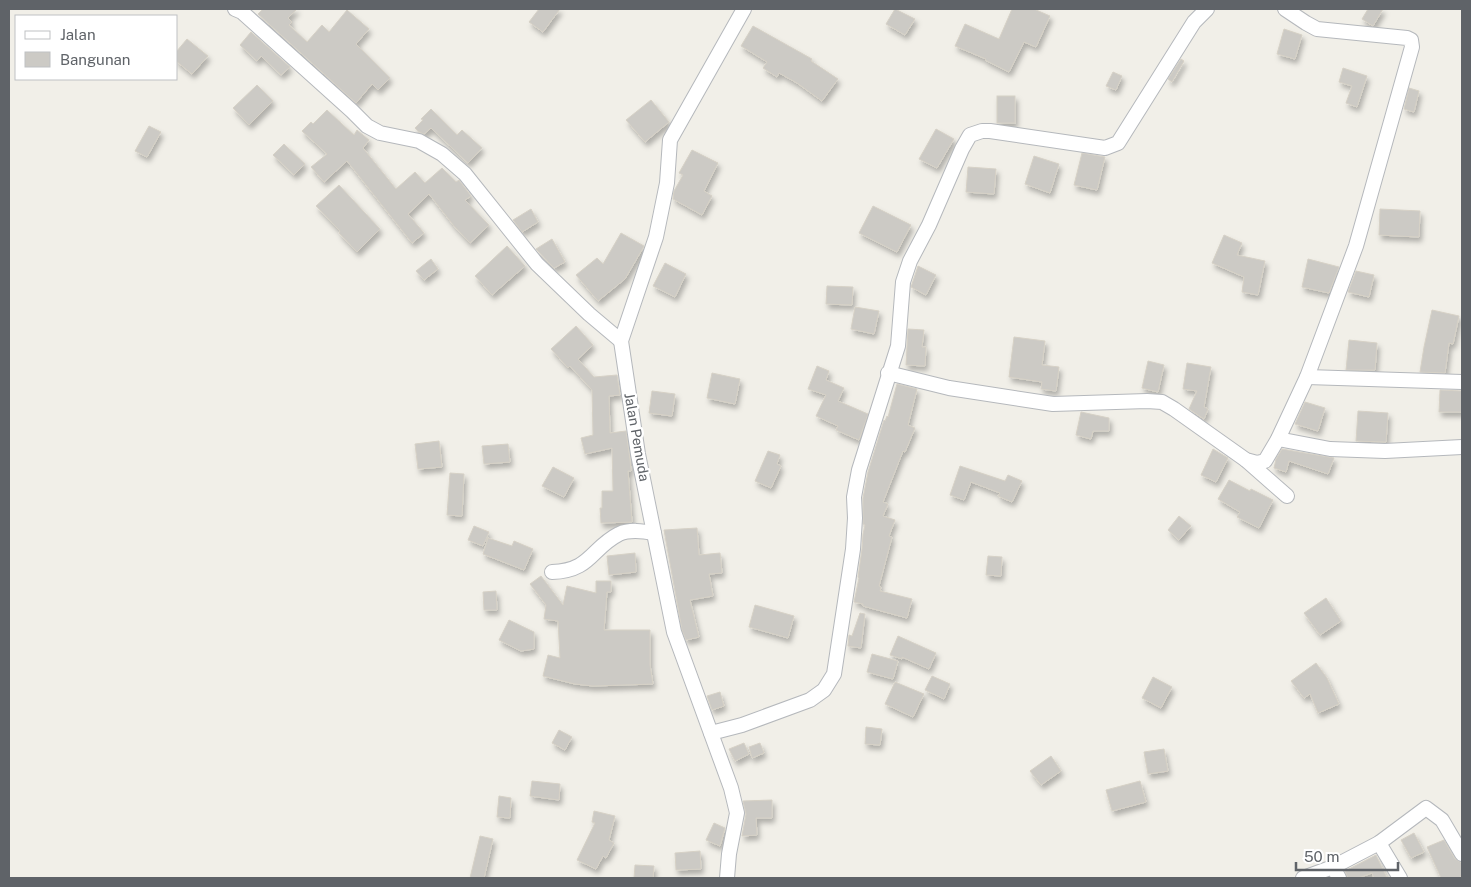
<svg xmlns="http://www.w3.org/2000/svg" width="1471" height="887" font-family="'Public Sans',sans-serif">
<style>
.building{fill:#cccac5;stroke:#d6d1c6;filter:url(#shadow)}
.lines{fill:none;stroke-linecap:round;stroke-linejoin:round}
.minor-casing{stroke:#b5b8bc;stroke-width:16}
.minor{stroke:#fff;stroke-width:14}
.labels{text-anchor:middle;stroke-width:4.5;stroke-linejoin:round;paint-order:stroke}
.street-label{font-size:14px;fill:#5f6368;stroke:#fff}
</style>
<defs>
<filter id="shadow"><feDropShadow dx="2.5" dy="4.5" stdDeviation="2.5" flood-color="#0004"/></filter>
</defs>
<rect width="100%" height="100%" fill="#f1efe8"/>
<g class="building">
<polygon points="263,9 297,9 288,18 292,22 289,25 307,42 322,25 329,32 347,10 369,29 356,44 390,78 378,90 372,84 356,103 258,14"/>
<polygon points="539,9 560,9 543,32 529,22"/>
<polygon points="895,9 915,19 905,35 886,24"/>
<polygon points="1012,9 1034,9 1050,16 1036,47 1024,42 1009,72 985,60 986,59 955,46 965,24 999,39"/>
<polygon points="1368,9 1383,9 1373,26 1362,19"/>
<polygon points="753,26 812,59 811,61 838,79 822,101 797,83 779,73 777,77 763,68 767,62 741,46"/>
<polygon points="1284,29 1302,35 1295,59 1277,54"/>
<polygon points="251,32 290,67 281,75 261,56 257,61 240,45"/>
<polygon points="187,39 208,56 192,74 176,61 176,52"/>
<polygon points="1181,59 1184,61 1172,82 1168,79"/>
<polygon points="1343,68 1367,76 1357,107 1346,103 1352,86 1339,82"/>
<polygon points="1113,72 1122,76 1116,90 1106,86"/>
<polygon points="257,85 273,101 249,125 233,108"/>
<polygon points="1409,88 1419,91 1414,112 1404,109"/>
<rect x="997" y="96" width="18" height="27"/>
<polygon points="651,100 669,122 645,142 626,120"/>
<polygon points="431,109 457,135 462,130 482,148 468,163 431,128 424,134 419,132 415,128 423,120 421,119"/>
<polygon points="327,110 354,135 357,130 369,140 363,148 396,189 415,172 425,183 442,168 456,182 459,180 471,196 465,200 489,225 470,243 454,226 429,194 408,214 424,233 412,243 347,161 324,182 311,167 327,154 302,131 311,122 313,124"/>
<polygon points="149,126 161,132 147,157 135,151"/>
<polygon points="936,129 954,139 937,168 919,159"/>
<polygon points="284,144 305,164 294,175 273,155"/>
<polygon points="692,150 718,163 704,191 712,196 702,215 673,199 674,191 683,175 679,173"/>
<polygon points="1082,153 1105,157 1097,190 1074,185"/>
<polygon points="1034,156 1059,164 1050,193 1025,184"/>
<polygon points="968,167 996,169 994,194 966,192"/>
<polygon points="339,185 380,229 357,252 339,233 340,231 316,206"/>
<polygon points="873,206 911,225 897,252 859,233"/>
<polygon points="531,209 538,222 522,232 513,220"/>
<polygon points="1380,209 1420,211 1419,237 1379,235"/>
<polygon points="621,233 644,246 643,248 625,279 598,301 576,275 597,258 603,264"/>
<polygon points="1224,235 1242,243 1237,255 1265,261 1258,295 1242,292 1244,277 1212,263"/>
<polygon points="552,239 565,262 554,268 536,249"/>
<polygon points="507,246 525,266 492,295 475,276"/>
<polygon points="431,259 438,269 424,280 416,271"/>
<polygon points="1308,259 1339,267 1329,293 1302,287"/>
<polygon points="665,263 686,274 675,297 653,286"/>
<polygon points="918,266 936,275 926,295 911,287"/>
<polygon points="1356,271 1374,275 1369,297 1348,292"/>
<polygon points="827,286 853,287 852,305 826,304"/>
<polygon points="855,307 879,311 874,334 851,329"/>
<polygon points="1432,310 1459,316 1453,344 1449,343 1445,373 1420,372 1424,347"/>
<polygon points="576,326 593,345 578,359 594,377 617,375 620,395 609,396 610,433 626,431 630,460 631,471 628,471 632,522 601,523 600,508 602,508 602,491 613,491 612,448 585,454 581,438 593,435 592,390 570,366 568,368 551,349"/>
<polygon points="908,329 924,330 922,347 926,347 925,366 906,365"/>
<polygon points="1014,337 1045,341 1042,365 1059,367 1056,391 1041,389 1042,382 1009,377"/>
<polygon points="1349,340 1377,343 1375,370 1346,370"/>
<polygon points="1148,361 1164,365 1158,392 1142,388"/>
<polygon points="1187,363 1211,367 1204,407 1208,409 1204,419 1189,409 1197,391 1183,389"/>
<polygon points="817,366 829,371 826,380 844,388 838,401 868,414 859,440 836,430 838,426 816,416 826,395 808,389"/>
<polygon points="712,373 740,379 735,404 707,398"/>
<polygon points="897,384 917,389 908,425 915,428 905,452 903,451 883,502 888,504 883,516 895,520 889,536 892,537 879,586 881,587 880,591 912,599 907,618 863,606 863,604 854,602 859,578 858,577 862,549 863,534 865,525 863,524 863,498 868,472 884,420 885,421 887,416 888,417"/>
<polygon points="1440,390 1462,391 1462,412 1439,412"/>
<polygon points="652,391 675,394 672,416 649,413"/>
<polygon points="1305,402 1325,408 1318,431 1295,424"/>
<polygon points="1358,411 1388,413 1386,442 1356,441"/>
<polygon points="1081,412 1109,418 1109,431 1093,431 1091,439 1076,435"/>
<polygon points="439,441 442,467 418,469 415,444"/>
<polygon points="508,444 510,462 484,464 482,446"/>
<polygon points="1213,449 1228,458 1216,482 1201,475"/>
<polygon points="1282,449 1334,458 1328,474 1289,461 1286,472 1274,468 1276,459"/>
<polygon points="768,451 780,455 777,464 781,466 771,488 755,481"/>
<polygon points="960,466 1005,481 1008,475 1022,481 1012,502 998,496 1000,493 971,482 964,500 950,495"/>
<polygon points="553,467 574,478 564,497 542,486"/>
<polygon points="450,473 464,474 462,516 447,515"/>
<polygon points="1229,480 1250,491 1251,489 1273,500 1259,528 1237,517 1240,512 1218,499"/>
<polygon points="1179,516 1191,526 1179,540 1168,530"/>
<polygon points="474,526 489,532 483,546 468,540"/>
<polygon points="697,528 699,555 720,553 722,573 709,574 713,596 690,600 699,637 686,640 682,630 664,530"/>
<polygon points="488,538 512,546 514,541 533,549 524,570 483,554"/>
<polygon points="635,553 636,572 609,575 607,556"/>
<polygon points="988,556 1002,557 1001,576 986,575"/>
<polygon points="541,576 563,605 567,586 596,593 596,581 611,581 611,592 607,592 604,630 650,630 650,665 653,684 593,686 575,684 543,676 548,655 560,658 558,621 544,619 546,605 530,584"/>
<polygon points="496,591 497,610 484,610 483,592"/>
<polygon points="1326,598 1341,621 1320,635 1304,613"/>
<polygon points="755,605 794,616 788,638 749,627"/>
<polygon points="860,613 865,614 861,648 848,646 849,635 852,636"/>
<polygon points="509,620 534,632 534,649 521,651 499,640"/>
<polygon points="898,636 936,653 929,669 902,657 902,659 890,655"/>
<polygon points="872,654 898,661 893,679 867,672"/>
<polygon points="1316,663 1327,678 1339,704 1318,713 1310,694 1304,698 1291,681"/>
<polygon points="932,676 950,684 944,699 925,690"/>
<polygon points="1153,677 1172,687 1161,708 1142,698"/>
<polygon points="895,682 924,694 913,717 885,704"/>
<polygon points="720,692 724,706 712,710 707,696"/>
<polygon points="866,727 882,729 880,745 865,744"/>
<polygon points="559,730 572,737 565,750 552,743"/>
<polygon points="744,743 749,754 735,761 729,749"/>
<polygon points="760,743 764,753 752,758 749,747"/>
<polygon points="1164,749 1168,771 1148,774 1144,752"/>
<polygon points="1051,756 1061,771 1041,785 1030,771"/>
<polygon points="532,781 560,784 559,800 530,796"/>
<polygon points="1140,781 1146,802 1112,811 1106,790"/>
<polygon points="499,796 511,798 510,818 497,817"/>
<polygon points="772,800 772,818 756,818 757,835 742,836 746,814 743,801"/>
<polygon points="594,811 615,816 609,840 614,843 606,858 603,856 596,869 577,860 595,823 592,822"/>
<polygon points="714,823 725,828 720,846 706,840"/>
<polygon points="1414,833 1424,852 1411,858 1401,840"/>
<polygon points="480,836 493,839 484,878 470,878"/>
<polygon points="1444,840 1455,859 1462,863 1462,876 1458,878 1441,878 1427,847"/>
<polygon points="700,851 701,869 676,870 675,853"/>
<polygon points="1376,855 1387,878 1374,878 1372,873 1358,878 1348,878 1345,871"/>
<polygon points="635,865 654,866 653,878 634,878"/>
</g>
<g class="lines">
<g class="minor-casing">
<g id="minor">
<polyline points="235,9 242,12 352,111 367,126 380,133 419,141 442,154 465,174 537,264 589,314 621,341"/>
<polyline points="888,373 949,388 1053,404 1147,401 1162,402 1174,409 1246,460 1257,463 1265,461 1278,439 1307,377 1356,246 1412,47 1411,40 1407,38 1317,29 1306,23 1285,9"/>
<polyline points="1307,377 1462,382"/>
<polyline points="1278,439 1330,449 1385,451 1462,447"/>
<polyline points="1246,460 1287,496"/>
<path d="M552,572C591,571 591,548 619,534C630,529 643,531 654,533"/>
<polyline points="711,733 742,725 810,700 824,690 834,674 853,549 855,518 854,497 859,470 898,346 903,282 910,261 929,225 962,149 970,135 982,131 990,131 1105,148 1118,143 1194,22 1207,9"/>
<polyline points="1379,843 1400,878"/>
<polyline points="1333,867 1339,878"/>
<polyline points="727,878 729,854 737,813 731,788 674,632 638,454 621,341 656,237 667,183 670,140 744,9"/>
<polyline points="1303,878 1333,867 1379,843 1426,808 1442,820 1462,854"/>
</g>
</g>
<use href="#minor" class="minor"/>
</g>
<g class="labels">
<g class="street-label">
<text transform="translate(637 437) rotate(80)" y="5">Jalan Pemuda</text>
</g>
</g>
<rect width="1471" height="887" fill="none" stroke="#5f6368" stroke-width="20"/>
<rect x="15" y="15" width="162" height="65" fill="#ffffff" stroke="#bfc1c3"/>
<rect x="25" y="31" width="25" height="8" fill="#ffffff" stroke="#bfc1c3"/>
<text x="60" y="40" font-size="15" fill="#5f6368">Jalan</text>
<rect x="25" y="52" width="25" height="15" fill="#cccac5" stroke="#bfc1c3"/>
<text x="60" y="65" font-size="15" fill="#5f6368">Bangunan</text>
<path d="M1296 862v8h102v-8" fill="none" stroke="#5f6368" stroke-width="2.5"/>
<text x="1304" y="862" font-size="15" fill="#5f6368" stroke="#ffffff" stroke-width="4" paint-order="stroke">50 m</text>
</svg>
